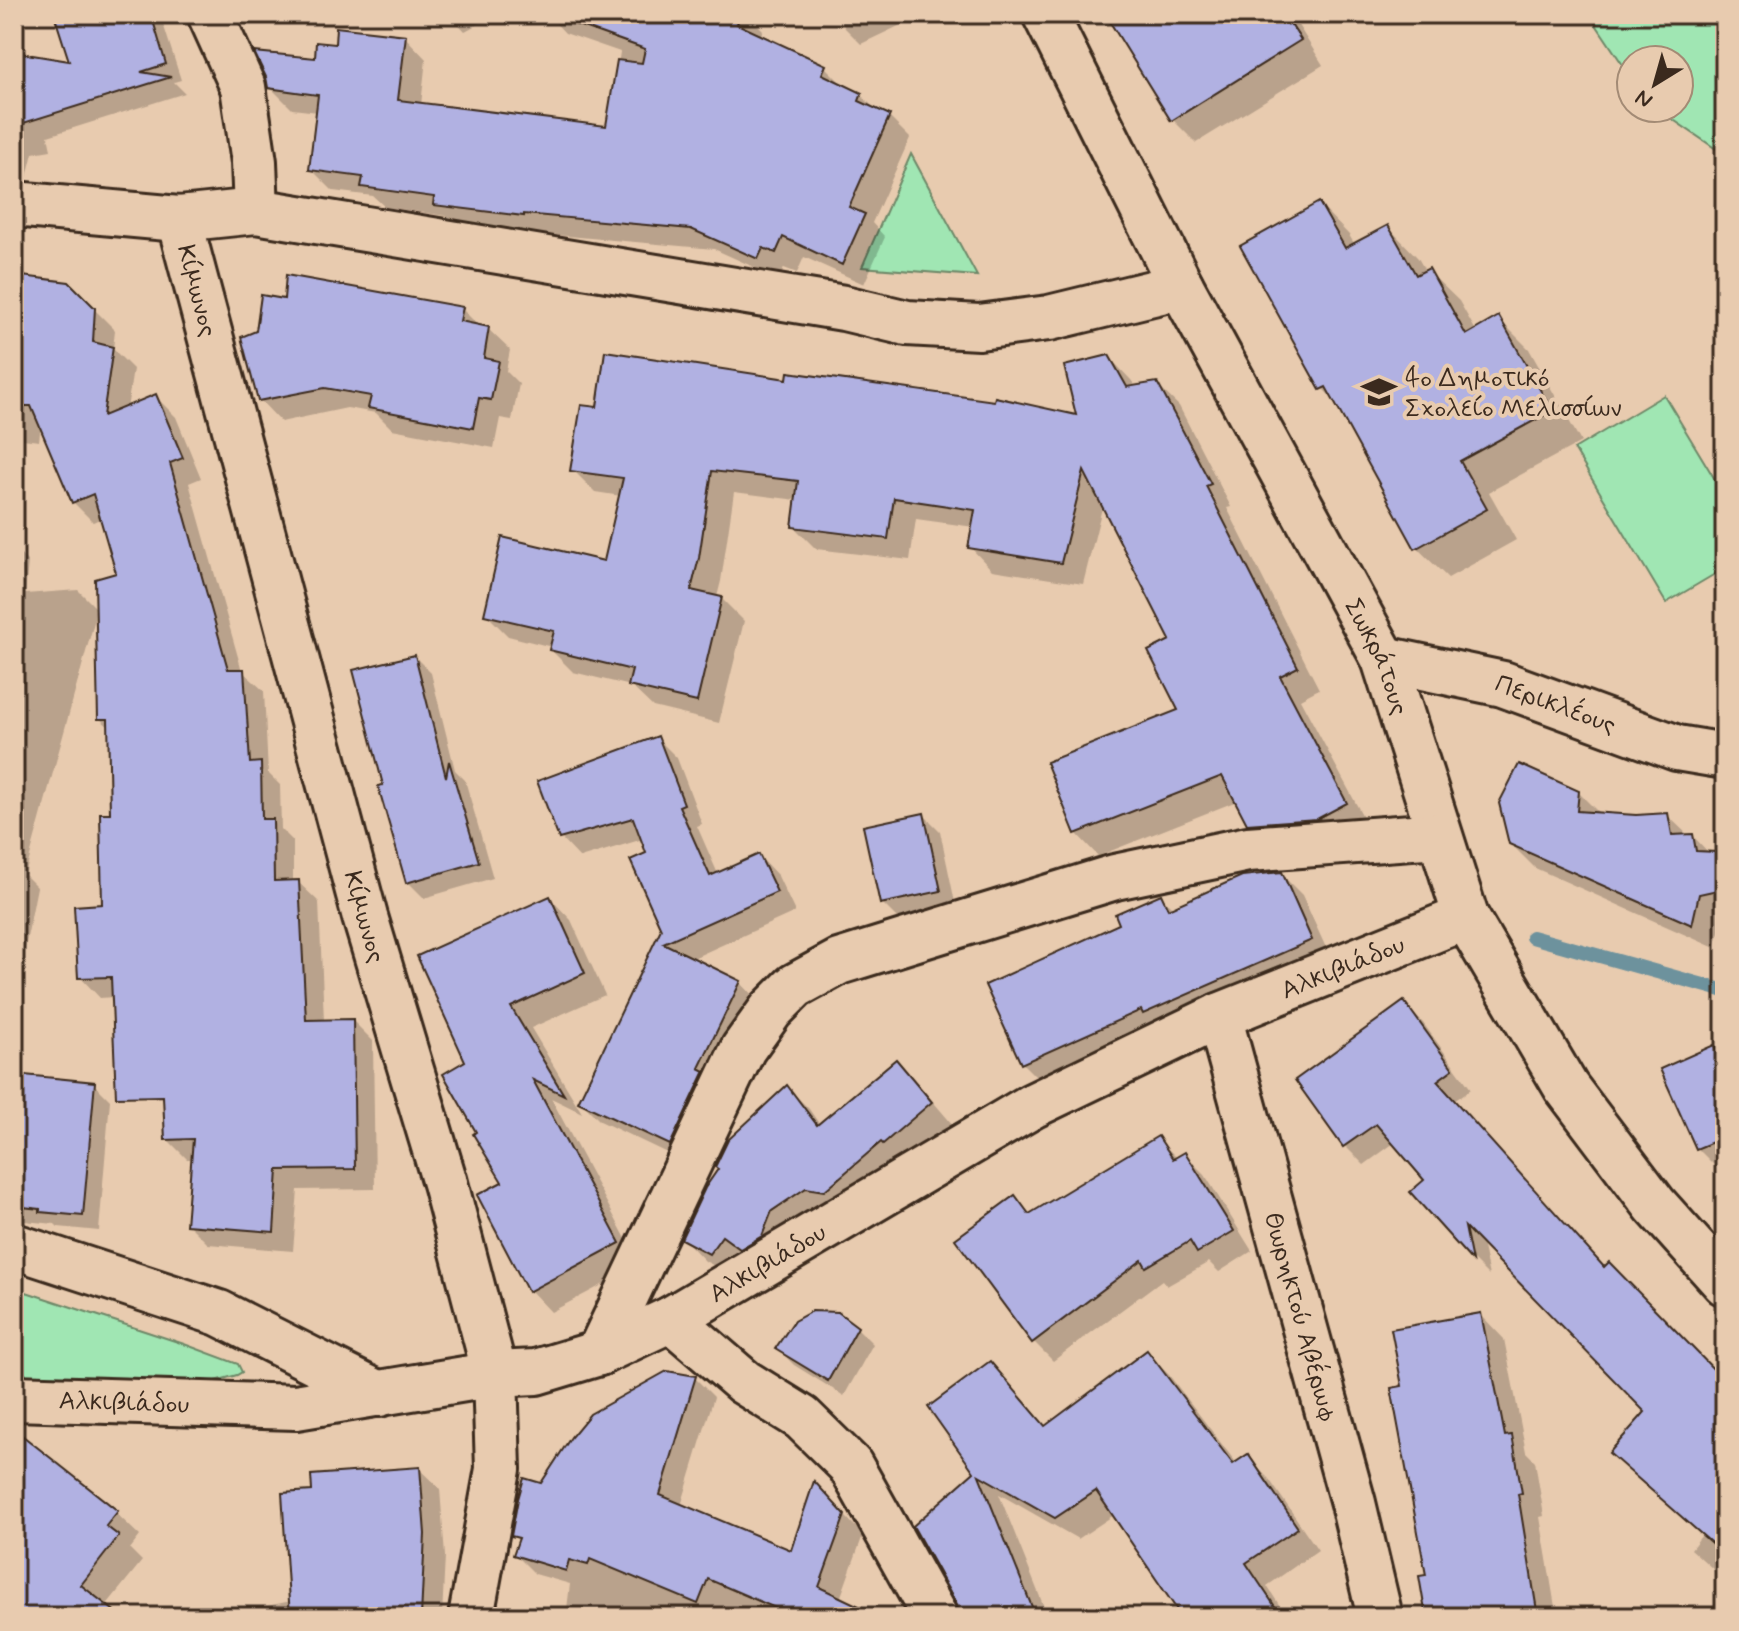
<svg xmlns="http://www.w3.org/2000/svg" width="1739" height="1631" font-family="Mynerve,sans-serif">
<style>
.green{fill:#a0e6b3;stroke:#6e8868;stroke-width:2}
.shadow{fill:#0003;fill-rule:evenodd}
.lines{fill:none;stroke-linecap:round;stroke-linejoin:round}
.stream{stroke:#6d929d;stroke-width:14}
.building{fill:#b1b1e2;stroke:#3b2a1e;stroke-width:2}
.minor-casing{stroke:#3b2a1e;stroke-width:50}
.minor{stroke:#e8cbaf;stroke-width:44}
.labels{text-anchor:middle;stroke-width:8;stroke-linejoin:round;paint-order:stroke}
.street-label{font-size:26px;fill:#3b2a1e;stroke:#e8cbaf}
.poi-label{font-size:26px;fill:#3b2a1e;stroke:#e8cbaf;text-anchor:start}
</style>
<rect width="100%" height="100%" fill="#e8cbaf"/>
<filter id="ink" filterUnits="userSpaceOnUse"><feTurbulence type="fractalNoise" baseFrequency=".0125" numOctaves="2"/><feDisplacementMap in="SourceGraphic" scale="16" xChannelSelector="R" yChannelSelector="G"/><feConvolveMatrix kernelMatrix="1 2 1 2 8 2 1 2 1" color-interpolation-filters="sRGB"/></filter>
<g filter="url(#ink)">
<g class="green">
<polygon points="1589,14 1725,14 1725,155 1656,108 1679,108 1679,60 1631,60 1631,77"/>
<polygon points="911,154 977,276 862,267"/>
<polygon points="1664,395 1725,496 1725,568 1666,603 1574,449"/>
<polygon points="14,1288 184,1344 238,1364 242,1372 237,1375 205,1384 14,1381"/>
</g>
<g class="shadow">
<polygon points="56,14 160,14 181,80 174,82 185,93 48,136 51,150 33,153 26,181 14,180 14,54 71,63"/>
<polygon points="449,14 497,14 465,31"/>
<polygon points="547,14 747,14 763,30 760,37 825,67 846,88 861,95 878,112 889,117 910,138 872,223 885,237 864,284 804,257 797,273 784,268 780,279 714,249 545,234 544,237 456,226 446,216 385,207 373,196 333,191 311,169 318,112 292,109 270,87 337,47 405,37 426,59 421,105 608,128 620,52 565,33"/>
<polygon points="838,14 924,14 861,44 845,28"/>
<polygon points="1106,14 1291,14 1323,65 1196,143 1173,120"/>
<polygon points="1319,204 1349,235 1355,245 1388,227 1418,258 1426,272 1428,271 1459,301 1476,331 1499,319 1529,349 1581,442 1489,492 1516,540 1448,578 1417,548 1337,403 1322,388"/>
<polygon points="285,301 462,309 480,327 488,329 510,350 506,371 519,384 512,420 500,418 494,448 392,429 376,413 347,408 281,422 260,400 258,332"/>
<path d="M94,309L115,330L113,349L133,369L127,409L156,397L176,417L201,478L189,483L242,671L264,691L268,773L280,785L281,829L293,841V882H298L319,902L324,1021H353L373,1041L375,1189L298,1190L293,1251L208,1244L188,1224L193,1159H187L167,1139L165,1091L114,997L100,998L80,977L104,906L112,815L111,729L100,719L96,615L25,875L37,887L14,1004V548L28,562L25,594L78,590L97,609L118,574L102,518L93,522L73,502L41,424L39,441L14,438V357ZM183,1137L203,1140L183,1141Z"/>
<polygon points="1109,357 1131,380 1136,387 1156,384 1179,406 1231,507 1227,508 1319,689 1300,699 1368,826 1272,845 1249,823 1237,801 1098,856 1076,833 1181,711 1173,641 1103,504 1083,584 992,570 970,547 974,527 916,519 910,560 816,549 794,527 797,500 734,492 721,581 717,597 721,598 744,621 719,723 653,707 631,686 573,672 551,650 552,647 508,636 486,614 605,564 621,496 595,492 573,470 598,409 789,381 1079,418"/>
<polygon points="415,657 431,673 455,770 465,780 493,878 424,898 408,882 386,786"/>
<polygon points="657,738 677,758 702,824 697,826 718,874 759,856 778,876 795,912 691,959 740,982 759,1002 690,1164 600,1121 580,1101 663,929 649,854 643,839 580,858 561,838"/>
<polygon points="1578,792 1601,815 1636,817 1667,815 1689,836 1693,836 1710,854 1717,854 1725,862 1725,917 1723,918 1715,948 1535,868 1510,843"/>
<polygon points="924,815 940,831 956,907 898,919 882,903"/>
<polygon points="1281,874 1302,895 1332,961 1043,1084 1022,1063 1122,925 1161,896 1174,909"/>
<polygon points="550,898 571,920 605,995 531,1028 582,1113 551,1098 640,1265 551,1312 530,1290 505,1182 479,1133 468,1062"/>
<polygon points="1404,1004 1423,1023 1471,1089 1454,1101 1605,1269 1725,1394 1725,1580 1691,1549 1702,1535 1612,1453 1648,1412 1482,1242 1489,1276 1473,1260 1413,1192 1426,1180 1394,1143 1364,1165 1345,1146 1298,1080"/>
<polygon points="1714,1048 1725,1059 1725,1159 1713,1164 1697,1148"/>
<polygon points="896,1062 918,1084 953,1125 906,1164 732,1275 705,1261 683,1238 787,1087 809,1109 820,1125"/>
<polygon points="14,1077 94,1084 110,1100 99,1231 58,1227 55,1224 14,1220"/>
<polygon points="1158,1139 1178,1159 1185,1155 1205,1175 1252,1251 1219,1272 1209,1262 1167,1286 1162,1280 1053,1361 1033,1341 1015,1198 1031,1214"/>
<polygon points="1481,1315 1504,1339 1526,1452 1535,1461 1544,1516 1540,1517 1556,1613 1594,1606 1605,1617 1428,1617 1429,1577 1404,1388"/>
<polygon points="857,1328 873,1344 844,1396 794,1365 778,1349"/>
<polygon points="1147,1353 1169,1375 1237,1464 1247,1457 1269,1479 1318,1550 1267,1586 1287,1617 1184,1617 1114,1515 1078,1539 999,1494 1048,1617 963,1617 989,1363 1011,1385 1047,1427"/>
<polygon points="695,1378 714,1397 681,1506 792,1553 833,1503 863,1535 840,1599 877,1617 566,1617 570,1584 535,1574 516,1555 520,1541 513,1535 542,1485"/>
<polygon points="14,1462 116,1513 140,1536 130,1549 142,1561 105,1607 115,1617 14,1617"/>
<polygon points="419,1469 440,1489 445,1556 442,1617 263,1617 262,1607 291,1601"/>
</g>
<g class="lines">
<polyline class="stream" points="1532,937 1725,991"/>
</g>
<g class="building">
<polygon points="54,14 151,14 166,64 141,72 171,77 14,126 14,52 69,61"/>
<polygon points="562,14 740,14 737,24 826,65 822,74 862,93 859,101 890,115 849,207 865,214 842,265 783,237 776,253 763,248 758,259 691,229 524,214 524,216 433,205 434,197 361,187 363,177 309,170 318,95 268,88 266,77 254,52 315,58 316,42 335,44 336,27 406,35 398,100 606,126 617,60 642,63 645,49 561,19"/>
<polygon points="1105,14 1284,14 1301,40 1171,121"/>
<polygon points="1319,202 1345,248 1388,225 1416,275 1429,268 1466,335 1499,316 1552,411 1460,461 1487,509 1415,549 1326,387 1320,390 1240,246"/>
<polygon points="286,275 463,307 460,321 489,327 484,358 499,361 491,400 479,398 473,428 368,408 371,396 325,388 258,401 241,337 256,331 261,295 284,299"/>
<polygon points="22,276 69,282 95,308 93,342 113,347 103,416 156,394 183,458 170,463 228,669 244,669 250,763 261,762 262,819 273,819 274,881 299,880 306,1020 353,1019 355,1169 278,1170 274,1232 186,1225 193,1139 165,1140 163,1096 116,1097 111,977 78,978 74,906 102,904 100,813 110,813 108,719 98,719 95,579 116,573 93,494 72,503 31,406 14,406 14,342"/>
<polygon points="605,351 787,379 788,372 994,401 995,397 1076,415 1064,366 1109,355 1127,387 1157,382 1211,484 1206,486 1298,667 1280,676 1347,803 1317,819 1247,824 1222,776 1075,834 1046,762 1178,710 1148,651 1170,640 1084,471 1061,563 968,548 975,510 894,498 888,539 792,527 798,481 712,471 699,558 691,590 722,597 697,702 628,686 632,670 549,650 554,631 484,615 502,537 604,561 623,478 570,471 581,405 597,407"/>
<polygon points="415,655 446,777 449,761 479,862 406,883 378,786 383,785 353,670"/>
<polygon points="658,736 684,804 679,806 710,876 759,854 777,892 663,943 741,981 699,1068 705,1071 670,1145 578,1102 661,929 630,860 646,853 633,818 559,839 537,781"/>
<polygon points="1519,764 1579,791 1577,811 1636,815 1668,813 1672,835 1693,834 1696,851 1717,852 1722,889 1699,894 1692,925 1509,844 1499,803"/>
<polygon points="924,813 941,891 880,904 863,826"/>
<polygon points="1282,872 1312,940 1143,1014 1141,1010 1021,1064 985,985 1119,924 1115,914 1161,894 1168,909 1242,876"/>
<polygon points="550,896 585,973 511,1007 564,1095 533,1080 620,1243 528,1292 477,1195 502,1182 473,1134 476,1132 443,1074 465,1061 417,956"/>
<polygon points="1404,1001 1453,1069 1437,1081 1604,1267 1609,1262 1725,1381 1725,1555 1609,1453 1645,1412 1465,1227 1472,1261 1410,1192 1424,1180 1376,1124 1343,1147 1295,1080"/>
<polygon points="1714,1045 1725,1068 1725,1137 1696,1149 1660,1069"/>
<polygon points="896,1059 932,1102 883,1144 881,1142 824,1191 806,1188 772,1211 762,1236 740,1249 722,1236 709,1254 681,1239 705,1188 718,1169 715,1167 728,1140 787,1085 817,1125"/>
<polygon points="14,1074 95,1082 83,1216 40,1212 40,1209 14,1206"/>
<polygon points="1158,1136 1173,1159 1185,1152 1234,1231 1197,1253 1190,1241 1146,1267 1142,1260 1032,1343 955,1239 1015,1195 1029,1214"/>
<polygon points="812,1311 838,1312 858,1327 828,1381 775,1349 794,1321"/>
<polygon points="1481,1313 1505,1436 1512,1435 1522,1493 1518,1494 1538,1617 1426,1617 1419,1576 1426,1575 1391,1388 1402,1386 1391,1329"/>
<polygon points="1147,1350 1233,1464 1248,1454 1298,1528 1246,1563 1282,1617 1182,1617 1096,1491 1055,1518 979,1475 1036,1617 960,1617 957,1605 913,1526 974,1472 928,1407 990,1361 1045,1426"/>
<polygon points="667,1371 696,1376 660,1495 791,1550 814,1481 845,1515 819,1587 882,1617 796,1617 708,1579 698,1604 590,1559 588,1565 569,1560 566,1571 513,1555 519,1538 511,1536 518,1499 524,1478 541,1483 571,1437 590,1414"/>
<polygon points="14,1429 118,1511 106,1526 119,1536 81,1585 122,1617 14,1617"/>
<polygon points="420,1467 425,1534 421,1617 290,1617 282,1493 312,1491 311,1475"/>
</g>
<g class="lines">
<g class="minor-casing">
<g id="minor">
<polyline points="210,14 243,87 254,162 256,211"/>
<path id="s1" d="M1045,14L1181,286L1384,659L1466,917L1566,1087L1655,1205L1725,1283"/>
<polyline points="14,204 179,219 256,211 844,308 907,323 979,327 1049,318 1181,286"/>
<path id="s2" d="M179,219L365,917L445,1183L495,1374L498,1469L471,1617"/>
<path id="s3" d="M1384,659L1503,684L1677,748L1725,756"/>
<path id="s4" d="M1219,1016L1353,1503L1380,1617"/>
<polyline points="14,1246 219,1313 379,1394"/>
<polyline points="671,1319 744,1382 802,1418 850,1465 935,1617"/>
<polyline points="599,1353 743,1049 771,1010 795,986 839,962 968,922 1115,877 1248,849 1439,835"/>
<path id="s5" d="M14,1398L296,1407L495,1374L536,1372L599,1353L671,1319L1032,1106L1219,1016L1466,917"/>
</g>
</g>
<use href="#minor" class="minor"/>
</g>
</g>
<defs>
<g id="school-bare" transform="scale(2.76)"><path d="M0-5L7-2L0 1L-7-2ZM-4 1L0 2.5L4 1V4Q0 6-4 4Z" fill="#3b2a1e" stroke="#e8cbaf" stroke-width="2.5" paint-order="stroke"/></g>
</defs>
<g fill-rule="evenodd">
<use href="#school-bare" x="1379" y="392"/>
</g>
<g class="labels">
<g class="street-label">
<text dy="9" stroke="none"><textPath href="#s2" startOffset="74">Κίμωνος</textPath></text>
<text dy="9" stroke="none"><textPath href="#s1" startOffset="724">Σωκράτους</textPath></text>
<text dy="9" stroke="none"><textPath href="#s3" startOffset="178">Περικλέους</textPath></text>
<text dy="9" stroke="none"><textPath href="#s2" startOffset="722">Κίμωνος</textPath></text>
<text dy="9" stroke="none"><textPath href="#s5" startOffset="1430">Αλκιβιάδου</textPath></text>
<text dy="9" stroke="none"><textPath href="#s5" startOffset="782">Αλκιβιάδου</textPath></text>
<text dy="9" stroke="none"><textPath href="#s4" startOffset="312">Θωρηκτού Αβέρωφ</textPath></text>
<text dy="9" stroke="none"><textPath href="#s5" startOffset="110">Αλκιβιάδου</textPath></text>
</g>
<g class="poi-label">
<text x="1405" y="386">4ο Δημοτικό<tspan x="1405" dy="30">Σχολείο Μελισσίων</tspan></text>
</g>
</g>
<rect width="1739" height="1631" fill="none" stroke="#e8cbaf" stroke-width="48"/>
<rect x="24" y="24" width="1691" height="1583" fill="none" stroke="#3b2a1e" stroke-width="3" filter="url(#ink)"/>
<g transform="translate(1655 84) rotate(217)"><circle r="38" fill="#e8cbaf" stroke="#a38b75" stroke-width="2"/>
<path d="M0-6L14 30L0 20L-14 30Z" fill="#3b2a1e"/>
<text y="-12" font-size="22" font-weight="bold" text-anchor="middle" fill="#3b2a1e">N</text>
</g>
</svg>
